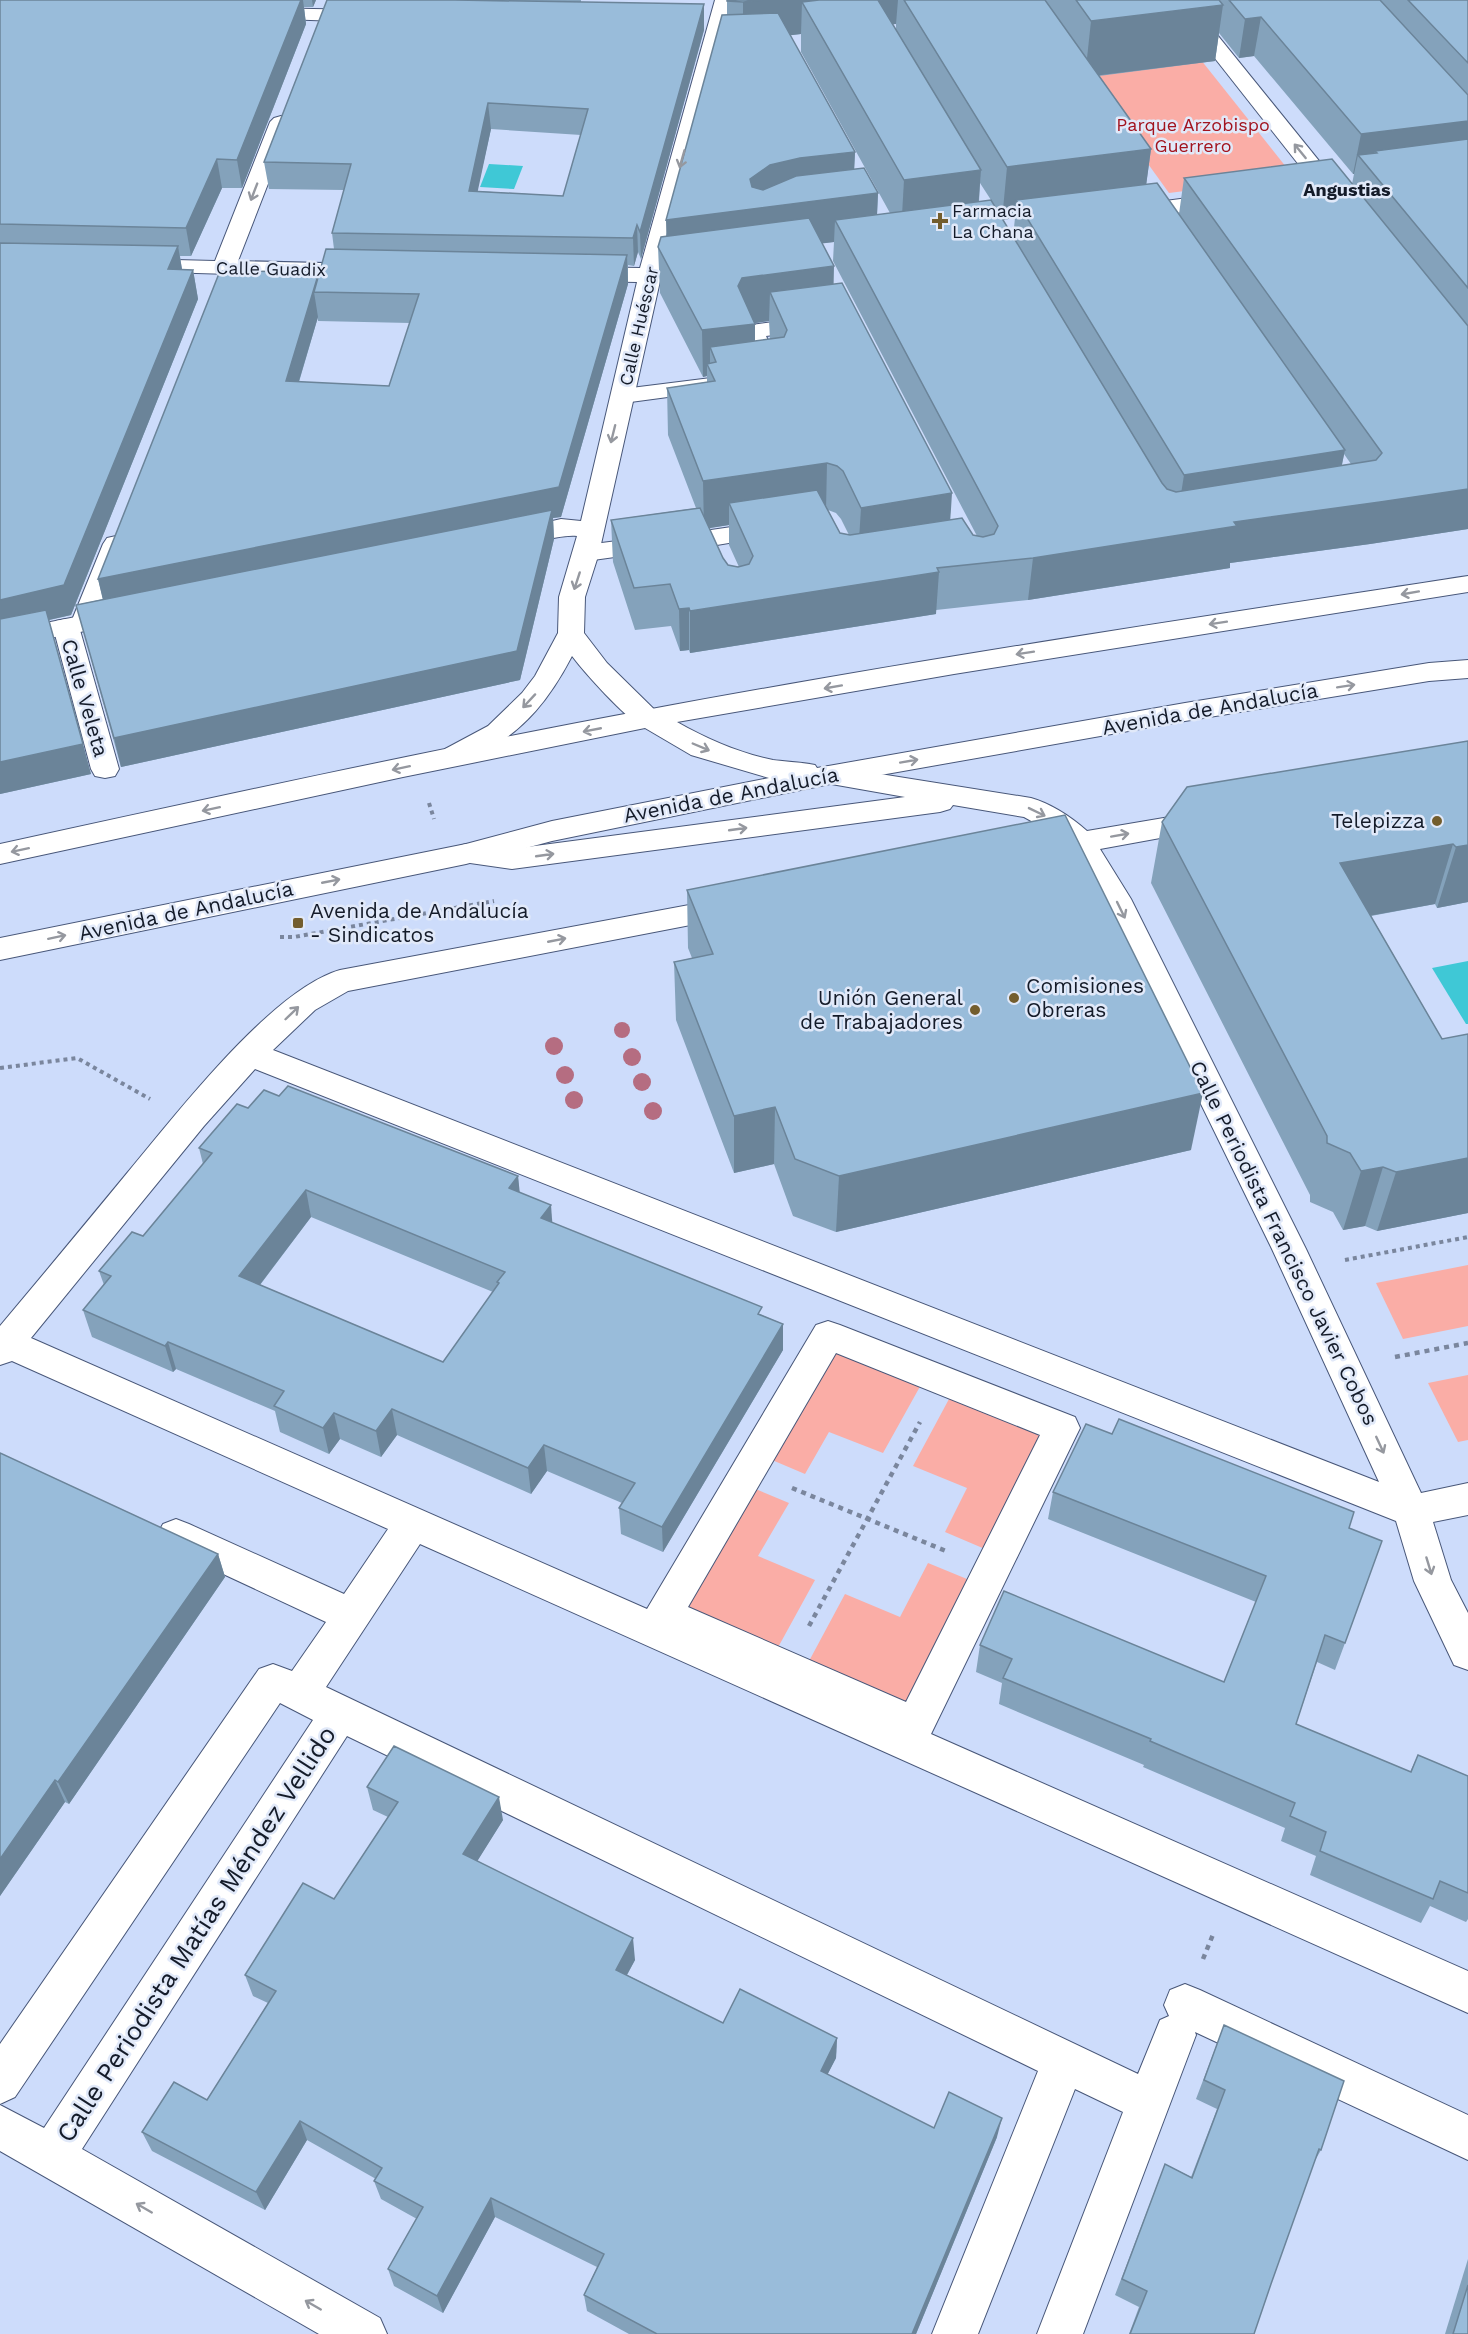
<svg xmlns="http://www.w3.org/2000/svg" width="1468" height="2334" font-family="'Work Sans',sans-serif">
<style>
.green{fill:#faada6}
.water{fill:#3fc8d6}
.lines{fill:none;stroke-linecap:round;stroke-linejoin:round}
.street-casing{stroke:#485779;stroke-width:2}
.secondary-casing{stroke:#485779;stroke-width:2}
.primary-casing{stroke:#485779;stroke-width:2}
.path-far1{stroke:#7a869d;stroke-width:4;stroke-dasharray:4 4;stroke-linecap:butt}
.path{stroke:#7a869d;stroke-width:4.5;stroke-dasharray:5 5;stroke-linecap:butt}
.street{fill:#fff;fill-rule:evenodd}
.secondary{fill:#fff;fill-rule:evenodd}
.primary{fill:#fff;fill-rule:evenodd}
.tree{fill:#b56d81}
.wall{fill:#84a2bb;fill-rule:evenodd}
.shaded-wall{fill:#6b8499}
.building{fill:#99bcda;stroke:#6b8499;stroke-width:1.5;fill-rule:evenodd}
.oneway{stroke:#95989f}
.poi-dot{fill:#735d2d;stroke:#e1e9f9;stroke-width:2}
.labels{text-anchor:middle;stroke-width:5;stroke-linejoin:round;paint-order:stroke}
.far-park-label{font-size:18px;fill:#a2131e;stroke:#e1e9f9}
.far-neighbourhood-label{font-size:18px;font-weight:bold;fill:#141b29;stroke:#e1e9f9}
.far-poi-label{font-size:18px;fill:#141b29;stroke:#e1e9f9;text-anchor:start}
.far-street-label{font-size:18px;fill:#141b29;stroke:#e1e9f9}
.street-label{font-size:21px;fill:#141b29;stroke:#e1e9f9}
.poi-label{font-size:21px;fill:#141b29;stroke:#e1e9f9;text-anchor:end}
.near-street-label{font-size:26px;fill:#141b29;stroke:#e1e9f9}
</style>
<rect width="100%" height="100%" fill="#cddcfb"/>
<g class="green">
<polygon points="1201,60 1294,177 1169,193 1084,75"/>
<polygon points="1468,1265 1468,1326 1403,1339 1376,1283"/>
<polygon points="828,1335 927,1374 883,1453 829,1432 805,1474 758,1454"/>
<polygon points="1468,1375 1468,1440 1458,1442 1428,1383"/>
<polygon points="956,1386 1062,1428 999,1555 945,1532 967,1488 913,1466"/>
<polygon points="741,1483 789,1503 758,1556 815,1580 770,1662 664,1614"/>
<polygon points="928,1563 984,1586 915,1725 801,1676 845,1594 900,1617"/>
</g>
<g class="water">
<polygon points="489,164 523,166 514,189 480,187"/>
<polygon points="1468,961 1468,1024 1466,1024 1432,968"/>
</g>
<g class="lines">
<g class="street-casing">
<g id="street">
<polygon points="260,8 367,10 374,12 377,16 374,20 367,22 253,18 250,14 253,10"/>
<polygon points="812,317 820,319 824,324 820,329 766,336 784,377 781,382 765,385 756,383 753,378 758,373 740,331 744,326"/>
<polygon points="711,378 720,380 723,385 720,390 623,403 614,401 611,396 614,391 623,389"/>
<polygon points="772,521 781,524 785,529 781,534 711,546 702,543 698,538 702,533 711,530"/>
<polygon points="116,536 125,538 129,544 97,623 93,629 80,630 119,769 115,776 105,778 95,776 91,769 53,627 56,621 66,619 72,620 103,544 107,538"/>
<polygon points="656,536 665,538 669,544 665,550 586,561 577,559 573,553 577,547 586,545"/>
<path d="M830,766L1031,798C1052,804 1071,817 1087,831L1205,811L1215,814L1220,821L1215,828L1100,849L1131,899L1306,1249L1421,1493L1468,1483V1515L1433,1522L1451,1580L1468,1613V1670L1454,1665L1414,1581L1396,1521L255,1069L204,1126L31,1338L647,1609L816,1325L828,1321L840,1325L1075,1417L1080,1428L931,1734L1468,1971V2013L420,1544L326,1687L1138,2074L1160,2020L1169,2016L1164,2005L1170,1990L1185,1984L1200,1990L1468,2115V2160L1195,2032L1196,2035L1083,2334H1037L1123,2112L1075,2089L978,2334H932L1038,2071L347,1736L82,2149L380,2318L387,2334H319L0,2151V2105L44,2128L313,1720L280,1703L15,2097L0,2104V2044L259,1669L273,1664L292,1671L326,1622L163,1546L157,1535L163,1524L176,1519L189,1524L344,1594L388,1529L12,1361L0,1365V1326C43,1275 86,1223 128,1172C175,1116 271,990 340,970L732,897L743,900L747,907L743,914L732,917L348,991L315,1010L273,1050L1379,1482L1272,1249L1101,900L1073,853L1034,860L1024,857L1019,850L1024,843L1056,836L1053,833L1024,817L953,805L950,809L940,812L512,869L456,861L451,854L456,847L466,844L512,849L905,797L820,782L816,775L820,768ZM836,1353L1040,1435L906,1702L688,1607Z"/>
</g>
</g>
<g class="secondary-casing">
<g id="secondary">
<path d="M715,0H735L664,266L705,261L713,263L716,268L713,273L660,281L599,553L585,597L584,633L607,663L664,719L660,725C653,727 648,729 642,726C625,718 584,672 572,656C550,698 526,729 484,752C471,760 461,767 445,763L441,756L445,749L488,726L522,693L535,676L558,633L559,597L577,536C552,534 524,550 500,543L496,538L500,533L561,519L581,521L637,282L583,281L575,279L572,274L575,269L583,267L640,268Z"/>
<polygon points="281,116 288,118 292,122 238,261 366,264 374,266 377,271 374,276 366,278 128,271 125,266 128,261 136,259 215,261 270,122 274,118"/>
<polygon points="1225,193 1233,195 1236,200 1233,205 1128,220 1120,218 1117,213 1120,208 1128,206"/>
<polygon points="126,607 135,609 139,615 135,621 0,648 0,632"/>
</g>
</g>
<g class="primary-casing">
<g id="primary">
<polygon points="1169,0 1189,0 1345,193 1348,198 1345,203 1337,205 1329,203"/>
<path d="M1468,576V592L954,674L677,722C707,739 739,753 773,760C787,762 801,762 815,765L817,768L1185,703L1429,663L1468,660V678L1429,681L1185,721L830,784L552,841L466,864L0,960V938L466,844L552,821L769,778L691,755L645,728L403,777L0,864V844C215,797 430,750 646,710C919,659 1194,618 1468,576Z"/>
</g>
</g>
<g class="path-far1">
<polyline points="429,803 434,819"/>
<polyline points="280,937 294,937 494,901"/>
<polyline points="0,1068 77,1058 150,1099"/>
<polyline points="1345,1260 1468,1237"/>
</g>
<g class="path">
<polyline points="1395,1357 1468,1343"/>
<polyline points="792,1488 946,1551"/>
<polyline points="809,1626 920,1422"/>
<polyline points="1203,1959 1214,1932"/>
</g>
<use href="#street" class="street"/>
<use href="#secondary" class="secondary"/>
<use href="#primary" class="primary"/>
</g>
<g class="tree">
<circle cx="622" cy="1030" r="8"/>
<circle cx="554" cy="1046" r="9"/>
<circle cx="632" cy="1057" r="9"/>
<circle cx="565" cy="1075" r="9"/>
<circle cx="642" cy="1082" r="9"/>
<circle cx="574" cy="1100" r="9"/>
<circle cx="653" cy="1111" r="9"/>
</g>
<g class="wall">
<polygon points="0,0 316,0 313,7 304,7 306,24 242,188 222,188 191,256 180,256 182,270 193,270 198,299 71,615 49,620 91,774 0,794"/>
<path d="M327,0H581V2L704,30L641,259L638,252L634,266L628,265V284L561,517L553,518L554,539L520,680L121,767L76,605L103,599L98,579L319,275L334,249L332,233L344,190L269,189L264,162ZM491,129L581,135L563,196L477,191ZM318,317V321L410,323L389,386L299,382Z"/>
<path d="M727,0H1468V529L1370,544L1230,563V568L1028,600L936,610V614L690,653L689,650L680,651L671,626L635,630L613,562L611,520L696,508L668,435L667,388L707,382V376L703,377L660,293L658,247L666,236L727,14ZM892,24H896V30ZM1219,33L1239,58L1254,56L1353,174H1354L1352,184L1184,178L1179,214L1146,185L1151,149L1099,76L1215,61ZM801,34V52L890,213L877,215L878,193L854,169L855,152L790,35ZM980,183L991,200L979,202ZM1015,218L1013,237L1002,220ZM834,242L833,261L977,536L973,535L950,520L833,284L822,243ZM769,321L770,339L755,341V323ZM1344,454L1351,464L1342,465ZM828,510L836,513L841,519L849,535L840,533ZM729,525V545L739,567H738L728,565L723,558L709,528Z"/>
<polygon points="1468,741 1468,902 1437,908 1435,904 1371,916 1442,1039 1468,1034 1468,1213 1377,1231 1365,1226 1343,1230 1333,1212 1310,1202 1310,1195 1151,883 1162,822"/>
<polygon points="687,890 1191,1150 836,1232 793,1216 774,1164 734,1173 676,1020 674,962 692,958 688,948"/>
<path d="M279,1096L518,1176L519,1192L553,1223L762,1315L783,1324V1350L663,1552L621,1534L619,1508L622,1503L547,1471L531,1494L397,1435L381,1457L340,1439L329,1454L280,1432L275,1411L176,1369L173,1372L92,1337L83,1310L104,1285L99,1271L143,1236L203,1164L199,1148L248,1108ZM311,1217L493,1292L443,1362L260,1285Z"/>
<polygon points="0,1453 218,1554 225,1577 69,1804 65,1802 0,1896"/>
<polygon points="1053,1492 1349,1528 1345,1643 1335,1670 1317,1662 1296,1724 1410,1772 1418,1755 1468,1776 1468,1919 1466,1922 1430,1906 1421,1923 1310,1875 1316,1856 1281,1841 1285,1828 1143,1767 1144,1765 999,1704 1002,1683 976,1672 980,1645 1224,1682 1256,1602 1048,1519"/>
<polygon points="367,1787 503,1820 477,1861 635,1960 627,1975 723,2023 837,2038 836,2058 827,2075 934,2128 997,2137 916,2334 629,2334 587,2311 584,2295 597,2267 495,2217 443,2313 394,2286 388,2269 417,2219 381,2199 374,2181 376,2179 307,2140 265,2210 152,2151 142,2132 207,2100 268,2003 253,1996 245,1975 334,1899 388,1817 373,1810"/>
<polygon points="1224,2025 1321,2150 1313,2164 1271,2284 1254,2334 1129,2334 1139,2307 1115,2295 1165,2164 1191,2177 1217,2109 1196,2099"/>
<polygon points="1468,2259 1468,2334 1445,2334"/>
</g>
<g class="shaded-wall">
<polygon points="301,0 303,0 306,24 242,188 237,160"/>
<polygon points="312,0 316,0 313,7"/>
<polygon points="763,0 898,0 896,24 819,32 802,2 801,34 743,41 743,2"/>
<polygon points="704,4 704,30 641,259 640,232"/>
<polygon points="1223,5 1215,61 1085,77 1091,21"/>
<polygon points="1261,17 1254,56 1239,58 1245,19"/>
<polygon points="488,103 491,129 472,218 469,191"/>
<polygon points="1468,121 1468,159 1377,153 1375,151 1371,171 1358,155 1354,174 1353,174 1361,134"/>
<polygon points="1151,149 1144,201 1016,200 1015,218 1002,220 1007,167"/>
<polygon points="855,152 853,195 878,193 876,236 835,220 834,242 667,263 666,220 750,179 770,165 800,158"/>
<polygon points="217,159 222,188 191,256 186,228"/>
<polygon points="981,170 977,223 901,233 904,180"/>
<polygon points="637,225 638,252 634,266 633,238"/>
<polygon points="178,246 183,275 168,269"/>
<polygon points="627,255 628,284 561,517 553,518 554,539 520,680 121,767 114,738 105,609 98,579"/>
<polygon points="834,266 833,312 770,292 769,321 742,325 755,324 755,370 716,362 710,347 710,370 707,364 707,376 703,377 702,330 738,286 742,278"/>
<polygon points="193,270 198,299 71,615 0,631 0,600"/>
<polygon points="319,272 321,292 314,292 318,317 290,411 286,381"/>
<polygon points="1345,450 1337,487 1178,513 1184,475"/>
<polygon points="827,463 826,510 729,503 729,525 704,529 703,481"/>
<polygon points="1468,489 1468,529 1370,544 1230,563 1230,568 1028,600 1033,558 1234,522"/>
<polygon points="952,493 949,540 858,555 861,508"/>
<polygon points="939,572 936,614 690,653 690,611"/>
<polygon points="689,608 689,650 680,651 679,609"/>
<polygon points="83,744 91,774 0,794 0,762"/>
<polygon points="1453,844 1435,904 1324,924 1340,863"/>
<polygon points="1468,845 1468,902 1437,908 1456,847"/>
<polygon points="1203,1093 1191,1150 836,1232 839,1176"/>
<polygon points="775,1107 774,1164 734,1173 734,1116"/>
<polygon points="1468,1158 1468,1213 1377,1231 1396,1172"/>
<polygon points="1383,1167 1365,1226 1343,1230 1361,1171"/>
<polygon points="518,1176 521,1204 509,1188"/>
<polygon points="306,1190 311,1217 246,1303 239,1276"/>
<polygon points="551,1205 553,1232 541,1218"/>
<polygon points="783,1324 783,1350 663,1552 662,1527"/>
<polygon points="168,1342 176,1369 173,1372 165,1346"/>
<polygon points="392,1409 397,1435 381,1457 376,1431"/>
<polygon points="334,1413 340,1439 329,1454 323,1428"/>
<polygon points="544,1445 547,1471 531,1494 528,1468"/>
<polygon points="218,1554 225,1577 69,1804 58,1782"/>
<polygon points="55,1780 65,1802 0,1896 0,1859"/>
<polygon points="499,1797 503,1820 468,1876 463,1854"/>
<polygon points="633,1938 635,1960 618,1991 616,1970"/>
<polygon points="837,2038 836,2058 819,2091 821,2071"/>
<polygon points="1002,2118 997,2137 916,2334 912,2334"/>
<polygon points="300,2121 307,2140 265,2210 256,2192"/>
<polygon points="491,2198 495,2217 443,2313 437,2296"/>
</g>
<g class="building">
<polygon points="0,0 301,0 237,160 217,159 186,228 0,224"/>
<path d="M327,0H455L704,4L640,232L637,225L633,238L332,233L351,164L264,162ZM488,103L588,109L563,196L469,191Z"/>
<polygon points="727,0 763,0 743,2 727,1"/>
<polygon points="819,0 878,0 981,170 904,180 802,2"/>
<polygon points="904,0 1045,0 1151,149 1007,167"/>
<polygon points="1076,0 1219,0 1223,5 1091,21"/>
<polygon points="1229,0 1380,0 1468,95 1468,121 1361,134 1261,17 1245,19"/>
<polygon points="1408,0 1468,0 1468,63"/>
<polygon points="778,13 855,152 800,158 770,165 750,179 752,187 763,190 796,176 864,168 878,193 666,220 722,15"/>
<polygon points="1468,139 1468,288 1358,155 1377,153 1375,151"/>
<polygon points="1332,159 1468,326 1468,489 1380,502 1234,522 1237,526 1033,558 937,568 939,572 690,611 689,608 679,609 670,584 634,588 611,520 700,508 723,558 728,565 738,567 749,564 753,556 729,503 817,490 840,533 850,535 962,518 973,535 983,537 994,534 998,526 835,220 991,200 1162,483 1167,489 1176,492 1376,460 1382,453 1184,178"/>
<polygon points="1157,183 1345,450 1184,475 1016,200"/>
<polygon points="809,218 834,266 742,278 738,286 755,324 702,330 658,247 661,237"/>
<polygon points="0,243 178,246 168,269 193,270 64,585 0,600"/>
<polygon points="326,249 627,255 559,487 98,579 220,271 319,272 286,381 389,386 419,294 314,292"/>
<polygon points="842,283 952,493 861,508 843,471 837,466 827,463 703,481 667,388 715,381 707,364 716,362 710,347 784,337 787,330 770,292"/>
<polygon points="552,510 517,651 114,738 76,605"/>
<polygon points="46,610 83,744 0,762 0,619"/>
<polygon points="1468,741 1468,845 1456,847 1453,844 1340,863 1442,1039 1468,1034 1468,1158 1396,1172 1383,1167 1361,1171 1350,1153 1327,1143 1327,1136 1162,822 1187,787"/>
<polygon points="1065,815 1203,1093 839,1176 795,1159 775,1107 734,1116 674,962 713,954 687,890"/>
<path d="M288,1086L518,1176L509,1188L551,1205L541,1218L762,1307L758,1314L783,1324L662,1527L619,1508L635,1483L544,1445L528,1468L392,1409L376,1431L334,1413L323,1428L274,1406L284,1391L168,1342L165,1346L83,1310L111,1276L99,1271L132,1232L143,1236L212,1153L199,1148L237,1104L248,1108L264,1090L279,1096ZM306,1190L505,1272L497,1282L499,1283L443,1362L239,1276Z"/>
<polygon points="1119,1419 1354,1512 1349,1528 1382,1541 1345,1643 1325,1635 1296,1724 1411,1772 1418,1755 1468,1776 1468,1893 1440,1881 1433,1899 1320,1851 1326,1832 1290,1816 1295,1803 1150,1741 1151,1739 1003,1678 1012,1659 980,1645 1004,1591 1224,1682 1266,1576 1053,1492 1086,1424 1112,1434"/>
<polygon points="0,1453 218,1554 58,1782 55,1780 0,1859"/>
<polygon points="394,1746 499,1797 463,1854 633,1938 616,1970 723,2023 740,1989 837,2038 821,2071 934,2128 949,2092 1002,2118 912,2334 657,2334 584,2295 604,2254 491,2198 437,2296 388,2269 423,2207 374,2181 382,2168 300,2121 256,2192 142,2132 174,2082 207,2100 276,1991 245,1975 303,1883 334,1899 398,1802 367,1787"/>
<polygon points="1224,2025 1344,2081 1321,2150 1319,2149 1271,2284 1254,2334 1130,2334 1147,2291 1122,2279 1165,2164 1192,2178 1225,2090 1204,2080"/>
<polygon points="1468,2285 1468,2334 1453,2334"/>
</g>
<defs><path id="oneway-shaft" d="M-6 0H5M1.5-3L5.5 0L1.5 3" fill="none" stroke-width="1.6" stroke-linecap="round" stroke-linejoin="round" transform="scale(1.5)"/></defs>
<g class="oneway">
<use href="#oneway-shaft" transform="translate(1300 151) rotate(-129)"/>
<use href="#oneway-shaft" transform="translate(682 159) rotate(106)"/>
<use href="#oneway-shaft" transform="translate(254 192) rotate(111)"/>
<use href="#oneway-shaft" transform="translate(613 434) rotate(104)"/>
<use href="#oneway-shaft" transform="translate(577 581) rotate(108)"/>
<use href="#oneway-shaft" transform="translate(1410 593) rotate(170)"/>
<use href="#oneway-shaft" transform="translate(1218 623) rotate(171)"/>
<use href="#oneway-shaft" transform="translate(1025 653) rotate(171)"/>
<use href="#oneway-shaft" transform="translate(1346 686) rotate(-9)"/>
<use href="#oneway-shaft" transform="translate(833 687) rotate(170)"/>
<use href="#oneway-shaft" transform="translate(529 701) rotate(133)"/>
<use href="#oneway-shaft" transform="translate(592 730) rotate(169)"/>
<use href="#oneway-shaft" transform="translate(701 747) rotate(23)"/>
<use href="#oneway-shaft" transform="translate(909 761) rotate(-10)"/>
<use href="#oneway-shaft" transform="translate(401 768) rotate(168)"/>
<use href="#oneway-shaft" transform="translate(211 809) rotate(168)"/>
<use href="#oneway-shaft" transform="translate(1037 812) rotate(26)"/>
<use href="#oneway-shaft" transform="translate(738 829) rotate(-8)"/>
<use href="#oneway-shaft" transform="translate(1120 835) rotate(-10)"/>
<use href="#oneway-shaft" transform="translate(20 850) rotate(168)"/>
<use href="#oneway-shaft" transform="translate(545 855) rotate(-8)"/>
<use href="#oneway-shaft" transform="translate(331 881) rotate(-11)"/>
<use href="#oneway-shaft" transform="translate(1121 910) rotate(64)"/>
<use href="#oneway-shaft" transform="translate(57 937) rotate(-12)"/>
<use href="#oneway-shaft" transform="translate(557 940) rotate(-11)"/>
<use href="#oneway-shaft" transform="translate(292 1013) rotate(-44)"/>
<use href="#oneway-shaft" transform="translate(1380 1445) rotate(65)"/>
<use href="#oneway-shaft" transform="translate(1429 1566) rotate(73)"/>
<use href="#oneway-shaft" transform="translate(144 2208) rotate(-150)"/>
<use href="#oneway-shaft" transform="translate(313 2305) rotate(-150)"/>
</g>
<g class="poi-dot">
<path d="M937 212h6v6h6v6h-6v6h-6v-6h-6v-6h6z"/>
<circle cx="1437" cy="821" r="6"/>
<rect x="292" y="917" width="12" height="12" rx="3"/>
<circle cx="1014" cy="998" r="6"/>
<circle cx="975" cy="1010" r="6"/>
</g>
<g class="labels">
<g class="far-park-label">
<text x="1193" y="131">Parque Arzobispo<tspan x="1193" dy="21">Guerrero</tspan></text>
</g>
<g class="far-neighbourhood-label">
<text x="1347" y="196">Angustias</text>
</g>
<g class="far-poi-label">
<text x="952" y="217">Farmacia<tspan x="952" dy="21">La Chana</tspan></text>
</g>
<g class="far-street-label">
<text transform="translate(271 269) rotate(1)" y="6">Calle Guadix</text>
<text transform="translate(639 326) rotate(-77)" y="6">Calle Huéscar</text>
</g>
<g class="street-label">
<text transform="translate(85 698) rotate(74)" y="7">Calle Veleta</text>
<text transform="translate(1210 709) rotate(-10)" y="7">Avenida de Andalucía</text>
<text transform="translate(731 795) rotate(-11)" y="7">Avenida de Andalucía</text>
<text transform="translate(186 911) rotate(-12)" y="7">Avenida de Andalucía</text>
<text transform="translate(1284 1243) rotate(64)" y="7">Calle Periodista Francisco Javier Cobos</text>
</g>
<g class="poi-label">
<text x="1425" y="828">Telepizza</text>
<text x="310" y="918" text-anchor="start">Avenida de Andalucía<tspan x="310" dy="24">- Sindicatos</tspan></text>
<text x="1026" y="993" text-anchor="start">Comisiones<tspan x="1026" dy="24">Obreras</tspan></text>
<text x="963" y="1005">Unión General<tspan x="963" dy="24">de Trabajadores</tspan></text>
</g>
<g class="near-street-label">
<text transform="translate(196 1934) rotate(-57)" y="9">Calle Periodista Matías Méndez Vellido</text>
</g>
</g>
</svg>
